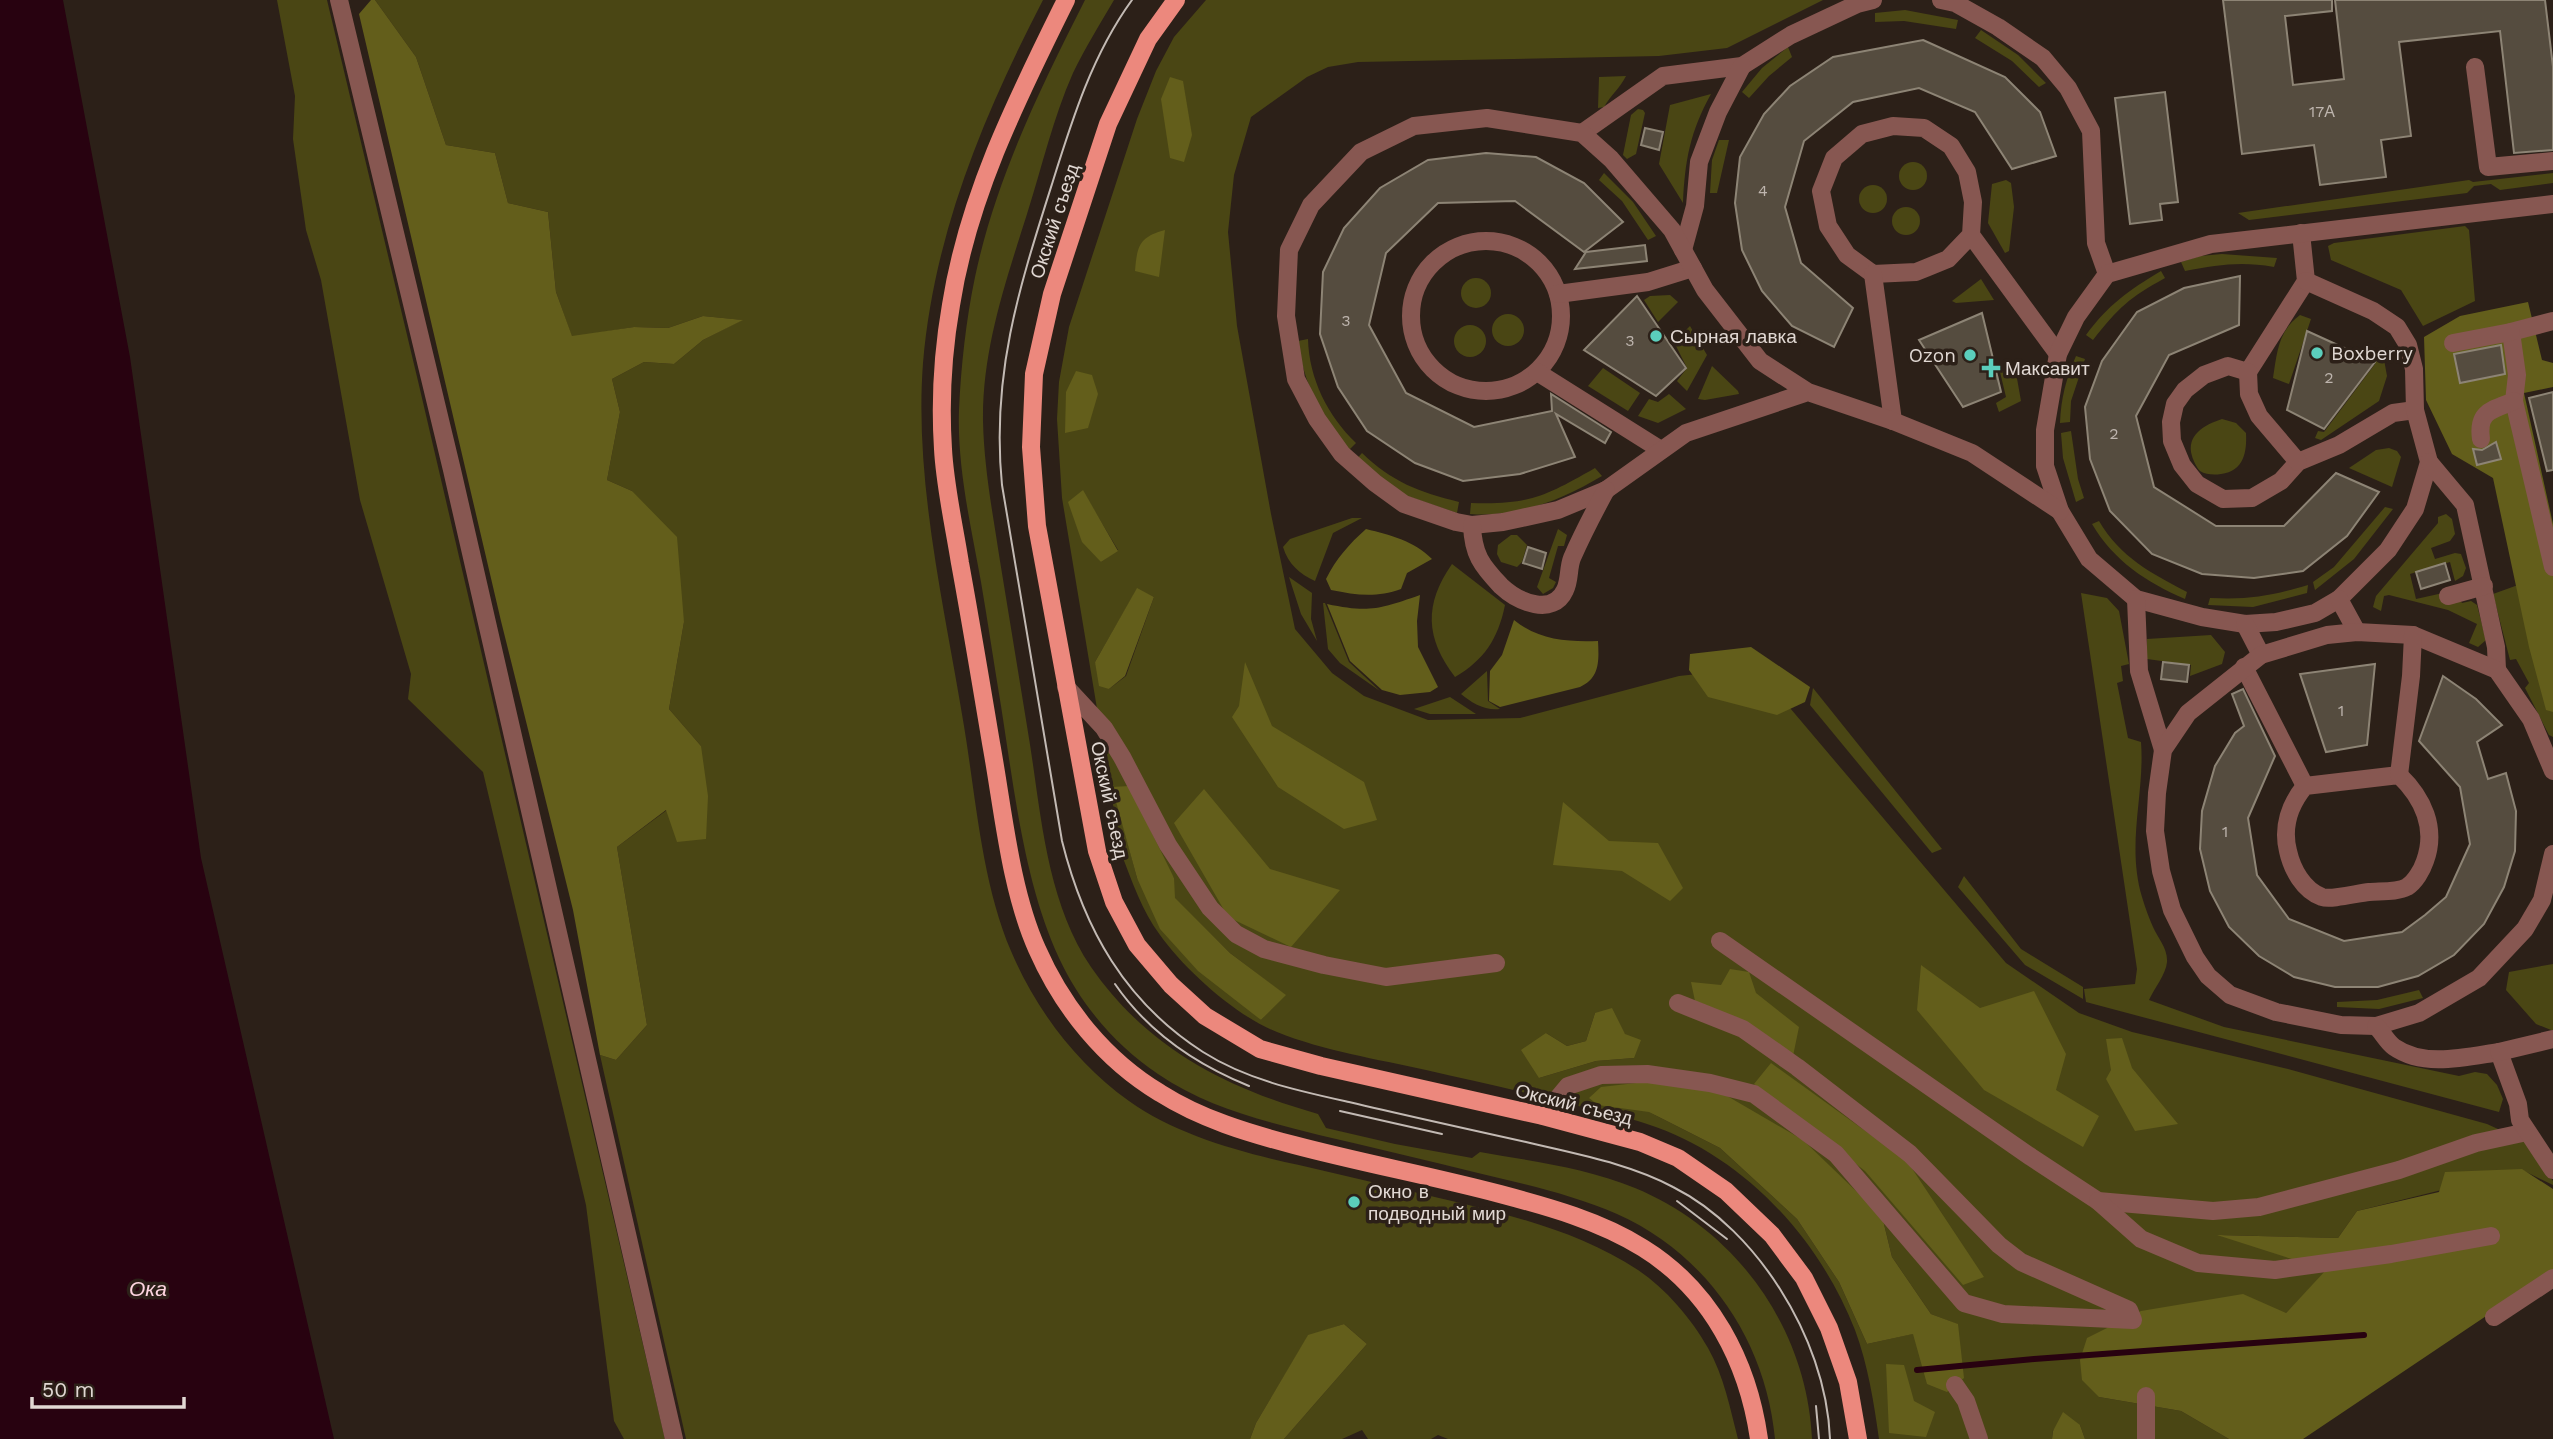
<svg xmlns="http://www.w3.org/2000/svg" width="2553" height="1439" font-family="'Work Sans',sans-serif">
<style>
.green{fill:#4a4614;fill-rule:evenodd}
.forest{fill:#635e1b}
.water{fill:#280210}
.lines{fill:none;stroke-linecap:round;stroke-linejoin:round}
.stream{stroke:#280210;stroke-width:6}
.building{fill:#554c3f;stroke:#8d8475;stroke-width:2}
.minor{stroke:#875751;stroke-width:18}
.major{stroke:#ec887d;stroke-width:18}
.tram{stroke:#c3bab4;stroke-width:2}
.poi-dot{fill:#5bcebc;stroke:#2c2018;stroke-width:2.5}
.labels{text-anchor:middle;stroke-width:7;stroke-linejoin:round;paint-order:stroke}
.number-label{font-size:16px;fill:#beb5ae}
.street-label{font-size:19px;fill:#e1d8d3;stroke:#2c2018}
.poi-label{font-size:19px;fill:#e1d8d3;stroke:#2c2018;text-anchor:start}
.water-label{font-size:21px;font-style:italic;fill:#fdd5df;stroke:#2c2018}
</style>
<rect width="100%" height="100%" fill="#2c2018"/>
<g class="green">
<polygon points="277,0 327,0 418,381 665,1439 624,1439 614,1421 586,1205 483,772 408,699 411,674 360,500 321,280 306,230 293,139 295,96"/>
<path d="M375,0H1043C984,114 934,233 923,363C914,482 945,609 964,726C976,799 982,883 1011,951C1036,1010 1077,1064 1129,1101C1176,1135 1243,1153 1299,1165C1346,1176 1393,1187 1439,1198C1507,1214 1579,1231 1638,1270C1666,1289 1691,1318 1708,1348C1724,1376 1730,1408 1738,1439H1448L1438,1435L1431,1439H1368L1362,1430L1342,1439H1284L1367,1344L1344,1324L1308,1336L1256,1423L1250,1439H686L600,1055L616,1060L647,1025L617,847L667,810L701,746L669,709L684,622L632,491L607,480L620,412L612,379L644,362L674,364L703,340L742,320L703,316L668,328L634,327L572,337L556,292L548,212L508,203L495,153L446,145L416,57Z"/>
<path d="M1085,0H1114C1100,24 1085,48 1073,73C1053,118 1042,167 1027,214C1006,281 982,349 983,421C984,468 993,515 1000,561C1009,616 1018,671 1027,726C1041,807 1044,897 1091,967C1147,1048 1226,1088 1318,1114L1326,1128L1395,1144L1472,1158L1480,1152C1531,1161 1587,1168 1635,1188C1737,1230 1807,1329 1812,1439H1775C1766,1341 1707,1254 1617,1214C1573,1195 1525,1184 1478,1173C1425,1160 1372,1147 1319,1135C1263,1121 1206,1107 1158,1074C1115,1045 1081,1005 1059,958C1024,882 1014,788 1001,706C994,664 988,623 981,582C971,526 957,468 959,410C961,366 966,320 975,277C996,178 1040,89 1085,0Z"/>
<path d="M1206,0H1823L1727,48L1659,56L1358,62L1328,67L1307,77L1251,117L1234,175L1228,232L1237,326L1271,514L1295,629L1332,673L1364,696L1428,720L1520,718L1679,676L1735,670L1790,708L2006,963L2079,1013L2132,1032L2288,1069L2487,1124L2524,1141L2553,1181V1185L2522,1170L2357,1211L2338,1238L2221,1235L2327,1270L2286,1313L2099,1397L2181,1411L2229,1439H2085L2080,1425L2053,1430L2052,1439H1879C1874,1403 1868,1365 1855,1330C1819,1238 1743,1155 1647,1124C1627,1117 1606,1113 1586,1108C1533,1094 1479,1082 1426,1070C1377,1059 1324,1051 1277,1032C1236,1016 1185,970 1160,935C1142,911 1132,881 1121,853L1062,498L1057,419L1059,382L1069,327L1137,119L1156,71L1174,37ZM1082,490L1118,550L1101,562ZM1137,589L1154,597L1126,676L1109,689L1095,662ZM1113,787L1174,878V898L1230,953L1285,995L1261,1020L1137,878ZM1595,1013L1625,1034L1634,1058L1596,1061L1539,1078L1546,1033L1567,1046L1586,1041ZM1649,1112L1882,1216L1892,1257L1931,1314L1957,1324L1867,1344L1839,1282L1797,1219L1720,1148Z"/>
<polygon points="1905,10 1958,20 1956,29 1904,21 1875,22 1875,13"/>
<polygon points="1981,30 2018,55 2046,83 2039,87 2012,61 1975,38"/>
<polygon points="1788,47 1792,57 1769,76 1749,98 1742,92 1762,68"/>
<path d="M1626,76C1620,88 1611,95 1604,107L1598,108L1599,77Z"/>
<path d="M1711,94C1690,132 1685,160 1683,203L1659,164L1670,105Z"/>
<polygon points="1638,109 1643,110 1645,113 1636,154 1627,159 1623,155 1631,115"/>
<polygon points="1719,140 1729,140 1717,193 1710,193 1712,160"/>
<circle cx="1913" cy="176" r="14"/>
<polygon points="1604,173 1633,202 1656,236 1648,240 1622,201 1599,180"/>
<polygon points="2553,173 2553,183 2500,190 2491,184 2474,186 2467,193 2249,220 2238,213 2469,180 2473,182"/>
<polygon points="2006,180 2011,183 2014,207 2009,251 2005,253 1988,223 1992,184"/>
<circle cx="1873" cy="199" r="14"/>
<circle cx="1906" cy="221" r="14"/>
<polygon points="2465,226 2469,230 2475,301 2423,326 2401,290 2331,260 2328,246 2334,243"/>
<path d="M2222,254L2277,258L2274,267C2240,261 2218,265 2185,271L2181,262L2200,256Z"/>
<path d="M2161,271L2165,278C2129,298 2119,307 2093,340L2086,335C2108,305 2129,290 2161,271Z"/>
<circle cx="1476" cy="293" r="15"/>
<polygon points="1981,279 1994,300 1956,303 1952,301"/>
<polygon points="1670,295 1678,302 1658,322 1644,300 1650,296"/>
<circle cx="1508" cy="330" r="16"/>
<path d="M2300,315L2311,319L2289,384L2273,378C2277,353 2278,331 2300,315Z"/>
<circle cx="1470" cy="341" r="16"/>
<polygon points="1690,326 1707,355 1687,391 1677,381 1687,368 1674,342"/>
<path d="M1308,339C1309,379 1328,416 1356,443L1348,451L1341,444C1319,405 1304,387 1298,341Z"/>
<polygon points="2377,350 2383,354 2387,376 2379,401 2321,440 2315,438 2318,431 2324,432 2375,364 2373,357"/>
<path d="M2076,356L2085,359L2071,401L2070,422L2060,423C2061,398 2066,379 2076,356Z"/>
<polygon points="1712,366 1738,391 1739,394 1705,400 1698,399"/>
<polygon points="2015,367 2021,401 1999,412 1996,403 2006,397 2000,372"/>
<polygon points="1603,368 1640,393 1628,411 1588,386"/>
<polygon points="1669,394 1686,409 1658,423 1638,416 1649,399 1658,402"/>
<path d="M2222,419L2236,423L2246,433C2247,452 2244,471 2221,474C2215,475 2206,475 2200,471C2197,468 2193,460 2192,456C2186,435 2204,425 2222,419Z"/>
<polygon points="2071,431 2078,479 2084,498 2076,502 2063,458 2061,433"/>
<polygon points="2389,448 2397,451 2401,457 2392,487 2349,468 2376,450"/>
<path d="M1362,453C1392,482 1419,492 1459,502L1457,513L1404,495L1355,461Z"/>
<path d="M1595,468L1602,476C1562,500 1517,518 1470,514L1471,503C1529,505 1546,496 1595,468Z"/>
<polygon points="2385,507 2393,509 2354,559 2315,590 2313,582 2334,567"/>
<polygon points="2446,514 2452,519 2455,534 2450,541 2431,548 2435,559 2455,553 2461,554 2466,568 2463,576 2455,581 2450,562 2410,574 2416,599 2443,593 2459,598 2462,603 2471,601 2477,605 2486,640 2478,647 2469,643 2477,624 2448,610 2389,595 2384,596 2381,611 2373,607 2376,596 2438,523 2438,517"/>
<path d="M1352,518H1362L1333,533L1315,581C1300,574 1288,564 1283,547L1290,539Z"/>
<path d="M2099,521C2121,558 2151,573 2187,592L2185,599C2146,582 2114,561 2092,524Z"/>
<polygon points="1558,529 1567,535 1564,546 1558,546 1549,578 1556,582 1553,588 1543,594 1537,587"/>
<polygon points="1511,535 1517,535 1527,545 1522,562 1517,567 1501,562 1497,554 1498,545"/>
<path d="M1452,564L1505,605C1498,639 1484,660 1455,677C1425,638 1424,604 1452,564Z"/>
<polygon points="1289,577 1312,593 1311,619 1317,641 1301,614"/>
<path d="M2308,585L2307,593L2253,607L2208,605L2210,598C2249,600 2271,596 2308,585Z"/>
<polygon points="2518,585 2553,710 2553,737 2549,735 2525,688 2529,683 2516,659 2510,660 2493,594"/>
<path d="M2081,593L2107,598L2119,611L2129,664L2121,666L2123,681L2117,683L2128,738L2141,742C2145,794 2126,844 2142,897C2145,907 2149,918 2153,927C2158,938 2168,949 2167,962C2166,974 2154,989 2149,1000L2224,1027L2459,1076L2475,1072L2487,1074L2497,1085L2503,1099L2499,1112L2086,1002L2084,989L2135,984L2137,969Z"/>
<polygon points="1323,603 1325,603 1349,662 1380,691 1340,663 1328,649"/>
<polygon points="2211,635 2225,652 2222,664 2190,676 2191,665 2147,659 2147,639"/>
<path d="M1487,671L1488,701L1500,709C1485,711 1472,703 1461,694Z"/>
<polygon points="1813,688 1942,849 1932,853 1810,705"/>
<polygon points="1450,697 1476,714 1430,714 1414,709"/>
<polygon points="1964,876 2021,949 2083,987 2083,999 2025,965 1958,887"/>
<polygon points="2553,964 2553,1030 2551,1030 2536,1024 2506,990 2509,972"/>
<polygon points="2419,990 2423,998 2379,1009 2337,1007 2337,1002 2377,1000"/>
</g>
<g class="forest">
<polygon points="371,0 375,0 416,57 446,145 495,153 508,203 548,212 556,292 572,336 634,327 668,328 703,316 743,320 703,340 674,364 644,362 612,379 620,412 607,480 632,491 677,537 684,622 669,709 701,746 708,796 706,839 677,842 666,810 617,847 647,1025 616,1060 600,1055 573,910 501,621 359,14"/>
<polygon points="1170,77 1183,81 1192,135 1184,162 1170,158 1161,99"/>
<path d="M1165,230L1159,277L1135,271C1137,246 1139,237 1165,230Z"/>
<polygon points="2528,302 2542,360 2553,363 2553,387 2524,393 2553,524 2553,712 2546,710 2529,647 2493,478 2452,454 2426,400 2424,337 2460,316"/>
<polygon points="1076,371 1092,375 1098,394 1088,428 1065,433 1066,392"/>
<polygon points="1083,490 1118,551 1101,562 1082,542 1068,502"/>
<path d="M1366,529C1391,535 1414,541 1432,559L1407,573L1401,589C1376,598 1356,595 1331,590L1326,579C1336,559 1349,544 1366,529Z"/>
<polygon points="1137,588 1154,597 1125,676 1109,689 1099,686 1095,662"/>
<path d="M1420,595L1417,621L1418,647L1438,687L1430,692L1400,695L1382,690L1350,661L1327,604C1369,613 1380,609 1420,595Z"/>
<path d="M1514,620C1539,640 1566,642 1598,641C1599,661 1600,678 1580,687L1500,707L1489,701L1490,671L1502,655Z"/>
<polygon points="1751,647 1810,687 1805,702 1777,715 1708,697 1689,670 1690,654"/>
<polygon points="1245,662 1272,726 1364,782 1377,820 1344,829 1278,787 1232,717 1239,706"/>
<polygon points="1129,786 1174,878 1175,898 1230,953 1286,995 1261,1020 1198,971 1160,929 1137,878 1112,787"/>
<polygon points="1204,789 1270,869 1340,890 1291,947 1228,917 1174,823"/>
<polygon points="1563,802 1609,841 1658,843 1683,888 1670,901 1622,871 1553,865"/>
<polygon points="1921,965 1980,1008 2034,991 2066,1054 2056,1090 2099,1116 2083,1147 1984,1090 1917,1010"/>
<polygon points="1730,969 1749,972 1756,993 1799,1027 1793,1056 1695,1001 1691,982 1721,985"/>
<polygon points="1612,1008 1625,1034 1641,1040 1634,1058 1596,1061 1539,1078 1521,1050 1546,1033 1567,1046 1586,1041 1595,1013"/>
<polygon points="2122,1038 2132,1068 2178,1124 2135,1131 2106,1079 2111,1070 2106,1039"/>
<polygon points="1771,1063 1907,1161 1984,1277 1963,1285 1865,1171 1754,1084"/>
<polygon points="1671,1079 1722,1093 1803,1140 1882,1216 1892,1257 1931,1314 1958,1324 1964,1378 1947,1392 1927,1384 1913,1334 1867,1344 1839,1282 1797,1219 1720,1148 1649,1112 1598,1105 1589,1098 1601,1087"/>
<polygon points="2522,1169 2553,1189 2553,1271 2303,1439 2229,1439 2181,1411 2099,1397 2082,1380 2080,1360 2087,1338 2141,1311 2243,1294 2286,1313 2326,1270 2217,1235 2338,1238 2357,1211 2439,1192 2445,1172"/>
<polygon points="1344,1324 1367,1344 1284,1439 1250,1439 1256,1423 1308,1335"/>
<polygon points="1886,1364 1904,1365 1914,1401 1935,1412 1926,1437 1889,1433"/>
<polygon points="2063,1412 2080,1425 2085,1439 2052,1439 2053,1431"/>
</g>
<polygon class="water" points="0,0 63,0 130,357 201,858 334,1439 0,1439"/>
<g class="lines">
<polyline class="stream" points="1917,1370 2034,1359 2364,1335"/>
</g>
<g class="building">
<polygon points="2223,0 2332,0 2332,11 2285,16 2293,85 2344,79 2335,0 2545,0 2553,67 2553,150 2514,153 2500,31 2399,42 2411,136 2381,140 2386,177 2320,185 2314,145 2242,154"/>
<polygon points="1923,40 2005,77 2040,112 2056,156 2012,169 1975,112 1919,88 1853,102 1804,141 1785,207 1801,263 1853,308 1834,347 1792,326 1762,291 1742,250 1735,203 1740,157 1764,114 1790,86 1833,57"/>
<polygon points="2165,92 2178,202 2160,204 2162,220 2130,224 2115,98"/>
<polygon points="1645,128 1663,132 1659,150 1641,145"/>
<polygon points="1486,153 1536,157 1584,183 1623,222 1584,252 1515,201 1438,203 1386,253 1369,325 1406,393 1474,427 1552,411 1551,394 1611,432 1605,443 1556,414 1575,457 1520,474 1463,481 1415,463 1367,431 1338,387 1320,334 1323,272 1344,228 1380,188 1428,160"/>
<polygon points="1645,245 1647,261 1575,269 1586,252"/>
<polygon points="2240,276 2239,325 2169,355 2136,416 2154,487 2216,526 2284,526 2336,473 2379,492 2347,536 2303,571 2254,578 2202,574 2152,554 2110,511 2090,459 2085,407 2102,361 2137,312 2184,288"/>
<polygon points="1637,296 1686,368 1656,396 1584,350"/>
<polygon points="1982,313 2001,392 1963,407 1919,340"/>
<polygon points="2307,331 2375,362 2324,429 2287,410"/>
<polygon points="2501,345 2505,374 2460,383 2454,354"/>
<polygon points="2553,392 2553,470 2547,471 2529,398"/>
<polygon points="2496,442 2501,459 2477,465 2473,449 2482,450"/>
<polygon points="1528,547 1546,553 1542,569 1523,563"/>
<polygon points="2445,563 2450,580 2421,589 2416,572"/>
<polygon points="2163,662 2189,665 2187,682 2161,679"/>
<polygon points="2375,664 2367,745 2326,752 2300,674"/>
<polygon points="2443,676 2476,699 2502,725 2477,742 2488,779 2506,773 2516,811 2515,851 2504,887 2484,924 2454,955 2418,976 2378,987 2335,987 2294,977 2259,956 2229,927 2210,891 2200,849 2202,811 2215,766 2235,733 2244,726 2232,694 2243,689 2275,756 2248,818 2257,875 2289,919 2344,941 2402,932 2425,915 2446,897 2470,844 2460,787 2419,741"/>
</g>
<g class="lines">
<g class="minor">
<polyline points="339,0 452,470 674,1439"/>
<polyline points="1941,0 1955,3 1998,27 2043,58 2068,88 2091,131 2096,243 2107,274"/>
<polyline points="2475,67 2488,167 2553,161"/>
<polyline points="1582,133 1663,76 1742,66 1791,35 1857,4 1873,0"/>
<polyline points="2301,233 2306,281 2248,372 2228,366 2204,375 2185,390 2175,404 2171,422 2172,441 2182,465 2197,484 2223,499 2252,498 2281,481 2298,462 2339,445 2393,413 2415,410"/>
<polyline points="1971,235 1948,259 1926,268 1916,272 1873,274 1847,255 1828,226 1821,191 1834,158 1862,134 1893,126 1924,128 1951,146 1967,172 1973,202 1971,235 2058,354"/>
<circle cx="1486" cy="316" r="75"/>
<polyline points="1683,250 1695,206 1699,162 1718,112 1742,66"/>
<polyline points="1873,274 1893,421"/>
<polyline points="2306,281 2373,311 2397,327 2408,345 2414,369 2415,410 2429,462 2415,509 2388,550 2339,599 2315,613 2276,622 2245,624 2202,617 2136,599 2089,559 2060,511 2045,466 2045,430 2058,354 2076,317 2107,274 2211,244 2553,204"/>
<polyline points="1558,294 1648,282 1693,268"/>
<polyline points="2553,321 2511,332 2517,375 2514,401 2553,567"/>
<polyline points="2453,343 2511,332"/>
<polyline points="1537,372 1661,450"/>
<polyline points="2248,372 2249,394 2259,416 2298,462"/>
<polyline points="1808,392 1686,433 1606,490 1558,510 1503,522 1472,525 1456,522 1404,504 1375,483 1342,454 1317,419 1296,379 1286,316 1289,250 1311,205 1361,152 1414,126 1487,118 1582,133 1611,159 1672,230 1705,290 1760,361 1808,392 1893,421 1972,453 2060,511"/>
<path d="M2481,439C2477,411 2492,410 2514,401"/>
<polyline points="2429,462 2465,505 2496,647 2497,670"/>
<path d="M1472,525C1473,554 1481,565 1501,586C1518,602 1553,617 1565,590C1570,580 1568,568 1572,558C1582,535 1594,512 1606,490"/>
<polyline points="2448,596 2484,586"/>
<polyline points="2136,599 2139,671 2163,750"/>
<polyline points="2339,599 2357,632"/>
<polyline points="2245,624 2261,655"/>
<polyline points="2244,667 2305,786"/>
<polyline points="1066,687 1104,728 1122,757 1168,845 1210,908 1236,934 1264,949 1324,965 1386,977 1496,963"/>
<polyline points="2553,771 2531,719 2497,670 2413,635 2357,632 2327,635 2261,655 2188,713 2163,750 2157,793 2155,831 2161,871 2172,910 2195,957 2208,976 2230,995 2276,1012 2341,1025 2376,1026 2419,1013 2479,978 2525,929 2542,900 2553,854"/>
<path d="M2399,775C2423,798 2437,828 2425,861C2422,870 2415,882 2407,887C2398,892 2380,891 2369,892C2358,893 2331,900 2322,897C2303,890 2292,869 2288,851C2282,827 2290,804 2305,786Z"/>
<polyline points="2399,775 2411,676 2413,635"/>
<polyline points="1720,941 2031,1157 2098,1201 2213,1211 2259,1207 2399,1170 2476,1143 2527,1132"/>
<path d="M2376,1026C2382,1032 2387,1042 2394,1047C2424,1068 2466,1057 2499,1052L2518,1104L2520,1120L2553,1170"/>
<polyline points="2499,1052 2553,1039"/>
<polyline points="1543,1116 1568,1086 1601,1075 1647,1074 1710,1083 1754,1094 1836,1154 1964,1303 2003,1314 2133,1320 2129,1310 2021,1262 1999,1245 1910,1154 1797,1067 1743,1029 1678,1003"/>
<polyline points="2098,1201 2141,1239 2198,1263 2275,1270 2391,1254 2491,1236"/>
<polyline points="2494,1317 2553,1278"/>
<polyline points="1955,1385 1966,1401 1979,1439"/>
<polyline points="2146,1439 2146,1396"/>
</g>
<g class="major">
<path d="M1066,0C1018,97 968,196 951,305C943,351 940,402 943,449C945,487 954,525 960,563C971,623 981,683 991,743C1003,808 1010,889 1037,949C1063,1008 1105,1060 1160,1093C1201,1119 1248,1133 1294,1145C1362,1163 1432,1176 1500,1194C1549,1207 1600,1221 1643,1248C1711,1290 1748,1362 1759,1439"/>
<polyline points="1176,0 1148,39 1108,124 1052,294 1034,374 1031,447 1037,526 1097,851 1114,902 1137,945 1171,985 1205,1016 1260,1049 1321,1066 1543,1116 1640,1142 1678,1158 1726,1191 1772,1235 1804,1278 1829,1328 1848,1382 1858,1439"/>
</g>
<g class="tram">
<path d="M1132,0C1092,55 1072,120 1052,184C1019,288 991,375 1002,485L1062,841C1084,929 1125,1002 1203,1052C1247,1080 1299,1091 1349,1102C1408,1116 1467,1129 1526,1142C1575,1154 1628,1163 1673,1187C1717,1209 1754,1248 1780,1289C1808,1333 1828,1386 1830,1439"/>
<path d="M1115,984C1148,1032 1195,1064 1249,1086"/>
<polyline points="1340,1111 1442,1134"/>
<polyline points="1677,1201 1727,1239"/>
<polyline points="1816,1406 1819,1439"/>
</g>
</g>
<g class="poi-dot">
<circle cx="1656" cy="336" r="7"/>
<circle cx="2317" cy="353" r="7"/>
<circle cx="1970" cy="355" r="7"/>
<path d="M1987.5 357.5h7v7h7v7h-7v7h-7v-7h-7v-7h7z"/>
<circle cx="1354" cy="1202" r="7"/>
</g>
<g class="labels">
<g class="number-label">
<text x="2322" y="117">17А</text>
<text x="1763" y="196">4</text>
<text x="1346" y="326">3</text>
<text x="1630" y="346">3</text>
<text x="2329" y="383">2</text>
<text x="2114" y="439">2</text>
<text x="2341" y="716">1</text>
<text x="2225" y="837">1</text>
</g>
<g class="street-label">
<text transform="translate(1054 221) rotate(-72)" y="7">Окский съезд</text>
<text transform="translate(1110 800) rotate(78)" y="7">Окский съезд</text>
<text transform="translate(1574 1104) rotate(14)" y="7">Окский съезд</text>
</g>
<g class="poi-label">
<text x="1670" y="343">Сырная лавка</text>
<text x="2331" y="360">Boxberry</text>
<text x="1956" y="362" text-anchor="end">Ozon</text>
<text x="2005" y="375">Максавит</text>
<text x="1368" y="1198">Окно в<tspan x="1368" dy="22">подводный мир</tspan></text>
</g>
<g class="water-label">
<text x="148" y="1296">Ока</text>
</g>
</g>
<path d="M32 1397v10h152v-10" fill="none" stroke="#e1d8d3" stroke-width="3.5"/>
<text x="42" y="1397" font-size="21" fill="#e1d8d3" stroke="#2c2018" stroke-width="5" paint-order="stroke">50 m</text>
</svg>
